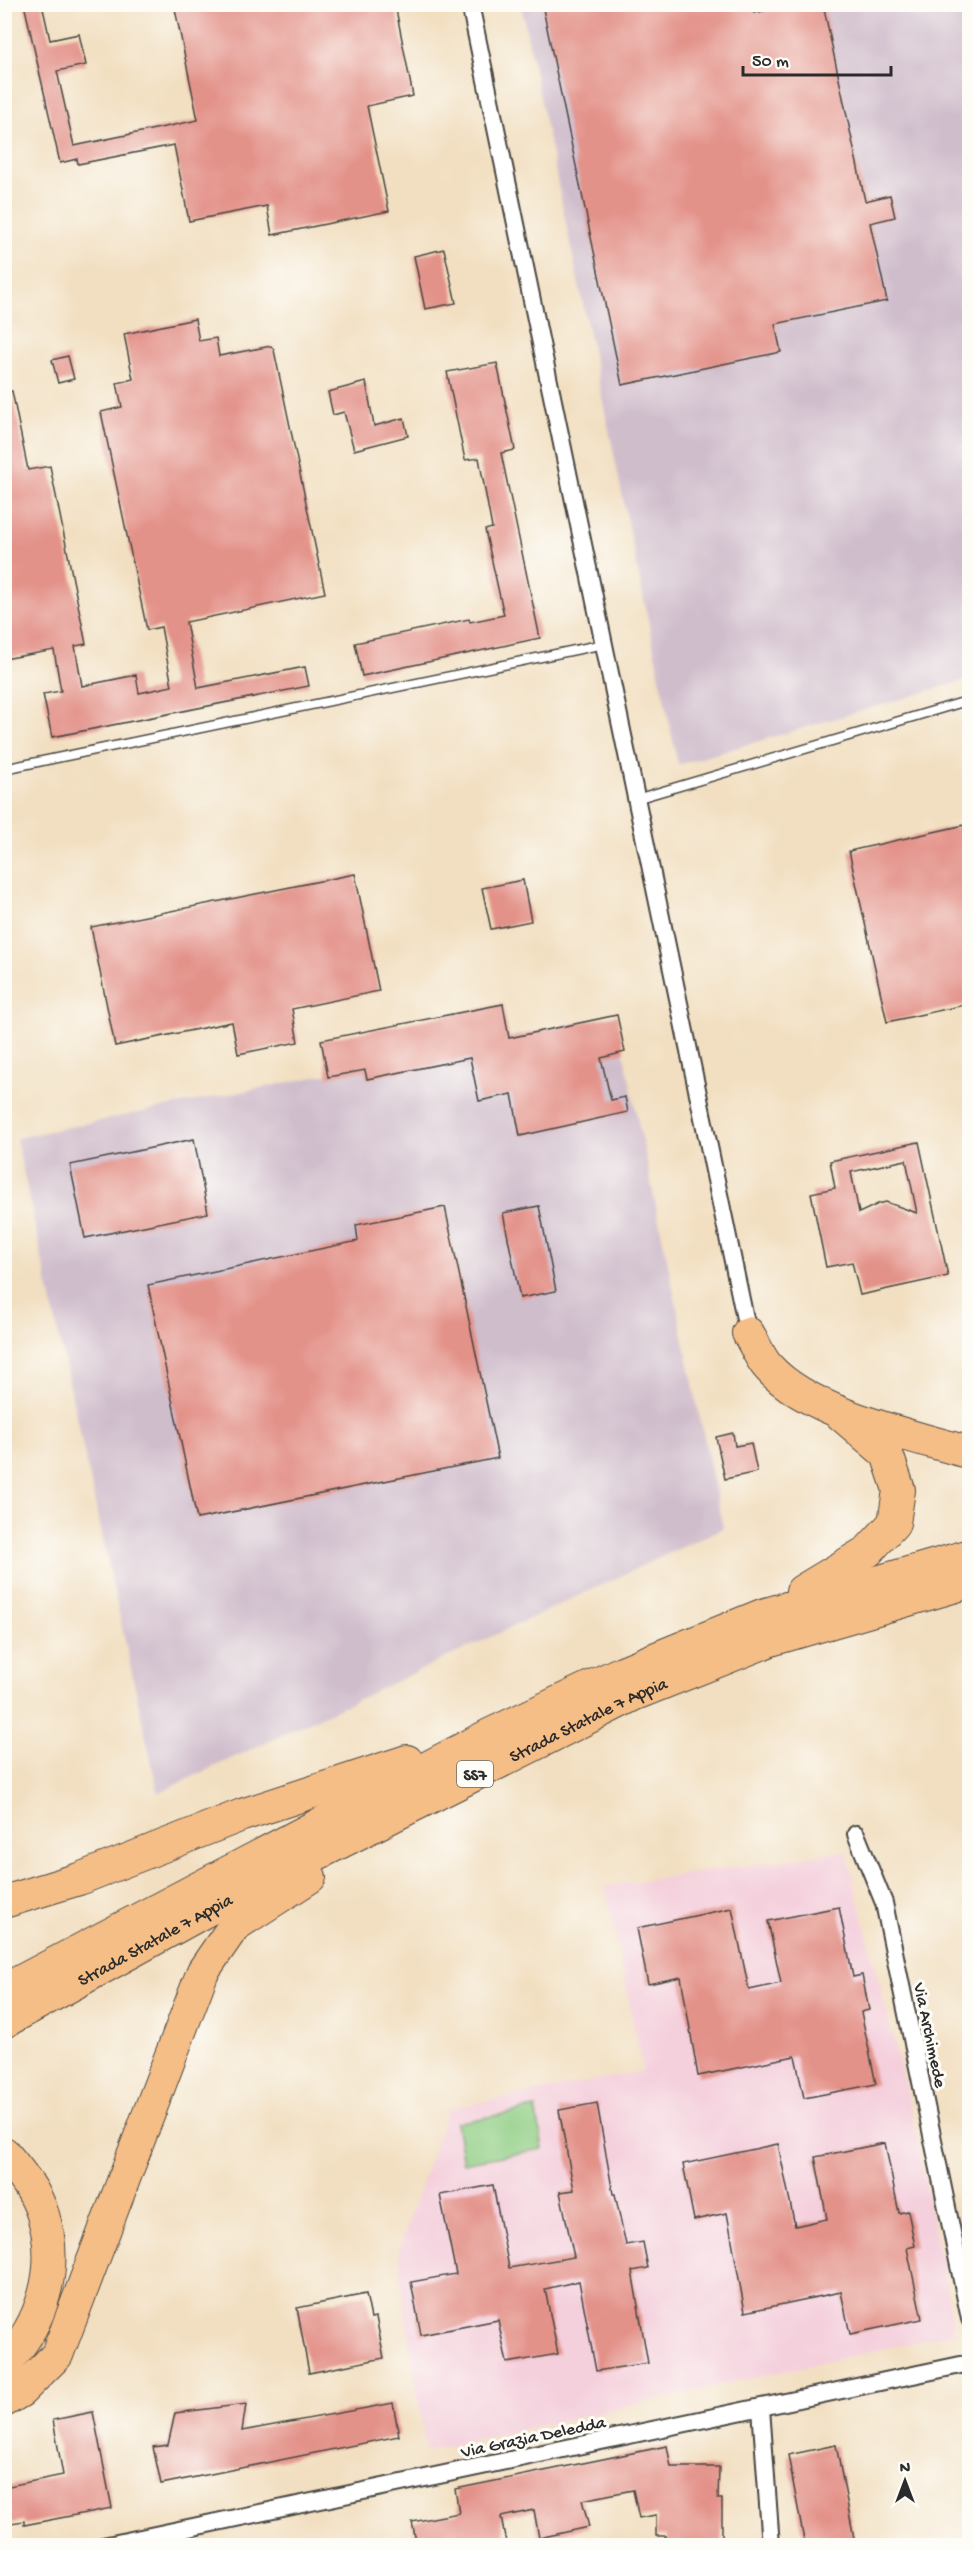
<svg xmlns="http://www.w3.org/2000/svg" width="974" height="2550" font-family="'Gochi Hand',sans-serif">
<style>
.built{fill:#f4cfdc}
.industrial{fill:#d0bdcc}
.green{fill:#90ce84;stroke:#5e7c58;stroke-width:1.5}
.building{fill:#e39289;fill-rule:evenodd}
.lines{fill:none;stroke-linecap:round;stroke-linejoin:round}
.lane-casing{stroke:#494642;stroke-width:11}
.street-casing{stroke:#494642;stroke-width:20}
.highway-casing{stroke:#494642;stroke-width:34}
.lane{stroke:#fff;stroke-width:8}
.street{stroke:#fff;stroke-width:16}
.highway{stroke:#f6be87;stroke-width:32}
.labels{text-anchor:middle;stroke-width:6;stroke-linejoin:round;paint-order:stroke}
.shield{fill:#fdfcf7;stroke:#6a6a68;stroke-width:1.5}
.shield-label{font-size:16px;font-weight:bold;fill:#2b2b2b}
.street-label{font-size:18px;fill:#2b2b2b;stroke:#fdfcf7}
</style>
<rect width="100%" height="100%" fill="#fdfcf7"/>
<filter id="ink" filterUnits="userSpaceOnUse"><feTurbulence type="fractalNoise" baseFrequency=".0167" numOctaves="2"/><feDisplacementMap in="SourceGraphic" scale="12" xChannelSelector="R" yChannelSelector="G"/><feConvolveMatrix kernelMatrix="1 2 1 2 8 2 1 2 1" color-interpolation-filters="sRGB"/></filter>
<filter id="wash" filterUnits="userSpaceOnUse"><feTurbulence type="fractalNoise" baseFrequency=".008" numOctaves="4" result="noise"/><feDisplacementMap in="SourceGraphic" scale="24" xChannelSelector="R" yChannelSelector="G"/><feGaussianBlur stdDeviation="1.35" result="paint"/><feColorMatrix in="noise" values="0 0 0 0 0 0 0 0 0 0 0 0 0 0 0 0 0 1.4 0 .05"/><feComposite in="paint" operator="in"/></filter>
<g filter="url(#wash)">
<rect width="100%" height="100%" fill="#f2dfc1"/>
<polygon class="built" points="846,1851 910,2105 955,2333 426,2451 402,2291 399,2249 447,2109 643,2071 605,1886"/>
<g class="industrial">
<polygon points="521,5 969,5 969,679 678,765"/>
<polygon points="616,1015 723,1528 158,1793 16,1138"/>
</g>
<polygon class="green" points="536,2108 543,2149 463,2163 456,2123"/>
<g id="blocks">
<g class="building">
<polygon points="24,4 42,4 50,40 79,34 86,65 57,71 74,146 198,120 174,4 395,4 413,96 367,106 389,211 272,235 267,206 189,221 174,145 78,164 77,159 60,163"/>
<polygon points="542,4 752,4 754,13 795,4 823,4 865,201 890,195 895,217 870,223 887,301 775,324 781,352 622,385"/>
<polygon points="444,249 456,303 425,309 414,256"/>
<polygon points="195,319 199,341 216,338 219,356 271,346 274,350 325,593 186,622 198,688 305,667 309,686 52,737 43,694 61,691 54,650 4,659 4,391 12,391 28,470 50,466 86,644 75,646 82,686 136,675 139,693 172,686 161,627 147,630 101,412 122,407 117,383 133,379 124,334"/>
<polygon points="68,356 74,379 58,383 52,360"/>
<polygon points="497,363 515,450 501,453 540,638 362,676 355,643 469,619 470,622 504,615 485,530 492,528 479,458 465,460 447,372"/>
<polygon points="366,382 374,426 404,418 408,436 354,450 344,412 333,415 328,392"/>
<polygon points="969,824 969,1004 887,1022 849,851"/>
<polygon points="355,874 379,991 292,1009 298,1042 238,1054 232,1022 115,1046 91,927"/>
<polygon points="523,880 531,921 491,929 482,888"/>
<polygon points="503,1004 509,1038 617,1015 625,1052 601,1058 611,1100 625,1097 628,1112 520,1136 512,1094 479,1101 470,1058 367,1079 365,1070 328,1077 321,1040"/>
<polygon points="194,1139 208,1213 85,1238 70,1165"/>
<path d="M919,1142L948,1276L860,1295L852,1262L826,1267L811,1193L835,1188L830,1161ZM906,1160L917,1213L886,1202L878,1204L859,1213L851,1172Z"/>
<polygon points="539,1206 556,1291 520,1298 503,1213"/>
<polygon points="445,1207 498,1458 197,1519 148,1285 358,1241 356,1225"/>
<polygon points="733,1433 735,1446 751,1443 757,1472 725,1479 716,1437"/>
<polygon points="839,1907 853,1977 862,1975 869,2010 861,2012 876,2084 804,2098 795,2056 698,2076 681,1977 648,1984 637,1928 732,1908 749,1990 781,1983 768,1921"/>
<polygon points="597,2103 613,2194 615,2194 626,2245 643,2242 648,2268 632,2271 648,2363 596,2371 579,2281 545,2289 558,2354 507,2363 498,2320 421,2335 411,2282 456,2274 440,2195 493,2185 509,2268 574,2257 560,2192 574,2190 559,2110"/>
<polygon points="885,2143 899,2213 908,2211 915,2246 907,2248 922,2319 850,2334 841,2292 745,2312 727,2213 694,2220 683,2164 778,2144 795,2226 827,2219 815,2157"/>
<polygon points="366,2294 371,2318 376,2317 384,2358 309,2373 297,2308"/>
<polygon points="393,2403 399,2436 161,2484 153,2447 168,2445 175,2413 246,2404 242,2431"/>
<polygon points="93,2412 112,2508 24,2525 24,2521 4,2524 4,2487 63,2475 53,2420"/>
<polygon points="836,2445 854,2538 839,2541 840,2546 805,2546 788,2455"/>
<polygon points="667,2446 671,2467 719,2467 718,2499 722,2499 722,2546 666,2546 666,2536 656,2536 656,2515 639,2518 633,2490 582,2500 589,2527 539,2538 534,2510 501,2517 506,2542 486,2546 417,2546 412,2522 459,2513 455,2489"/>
</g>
</g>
</g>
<g filter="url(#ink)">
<use href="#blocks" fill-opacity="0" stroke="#494642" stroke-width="1.5"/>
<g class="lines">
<g class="lane-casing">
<g id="lane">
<polyline points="4,769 604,644"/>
<polyline points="636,799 970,700"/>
</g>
</g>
<g class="street-casing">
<g id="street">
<polyline points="470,4 748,1333"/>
<polyline points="856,1834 884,1903 970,2319"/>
<polyline points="761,2408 771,2546"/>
<polyline points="103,2546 970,2363"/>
</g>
</g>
<g class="highway-casing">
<g id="highway">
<path d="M748,1333C755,1344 760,1359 769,1368C811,1414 910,1435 970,1453"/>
<polyline points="802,1591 868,1551 894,1523 899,1490 887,1454 838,1412"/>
<polyline points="4,1902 79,1879 242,1815 407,1761"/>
<polyline points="4,1990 491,1734 622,1672 762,1615 970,1555"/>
<path id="s1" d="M4,2022L218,1904L633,1695L771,1640L970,1582"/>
<path d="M4,2153C20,2172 36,2191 43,2215C60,2268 42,2325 4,2364"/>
<polyline points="4,2401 21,2391 57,2355 203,1971 234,1926 310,1877"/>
</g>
</g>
<use href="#lane" class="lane"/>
<use href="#street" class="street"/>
<use href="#highway" class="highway"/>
</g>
</g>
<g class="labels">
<rect class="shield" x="457" y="1761" width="36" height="26" rx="4.5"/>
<g class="shield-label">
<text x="475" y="1780">SS7</text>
</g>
<g class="street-label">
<text dy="6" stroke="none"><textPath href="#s1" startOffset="658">Strada Statale 7 Appia</textPath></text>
<text dy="6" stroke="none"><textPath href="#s1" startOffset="172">Strada Statale 7 Appia</textPath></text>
<text transform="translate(931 2035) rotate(78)" y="6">Via Archimede</text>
<text transform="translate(533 2436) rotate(-12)" y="6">Via Grazia Deledda</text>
</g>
</g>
<rect width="974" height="2550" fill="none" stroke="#fdfcf7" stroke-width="24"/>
<g transform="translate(905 2481)" stroke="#fdfcf7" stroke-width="4.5" paint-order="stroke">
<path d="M0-4.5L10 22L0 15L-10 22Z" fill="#2b2b2b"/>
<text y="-9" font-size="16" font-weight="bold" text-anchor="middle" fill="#2b2b2b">N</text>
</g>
<path d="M743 66v9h148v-9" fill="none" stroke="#2b2b2b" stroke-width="3"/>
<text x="752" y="66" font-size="18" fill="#2b2b2b" stroke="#fdfcf7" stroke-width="4.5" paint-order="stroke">50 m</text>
</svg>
